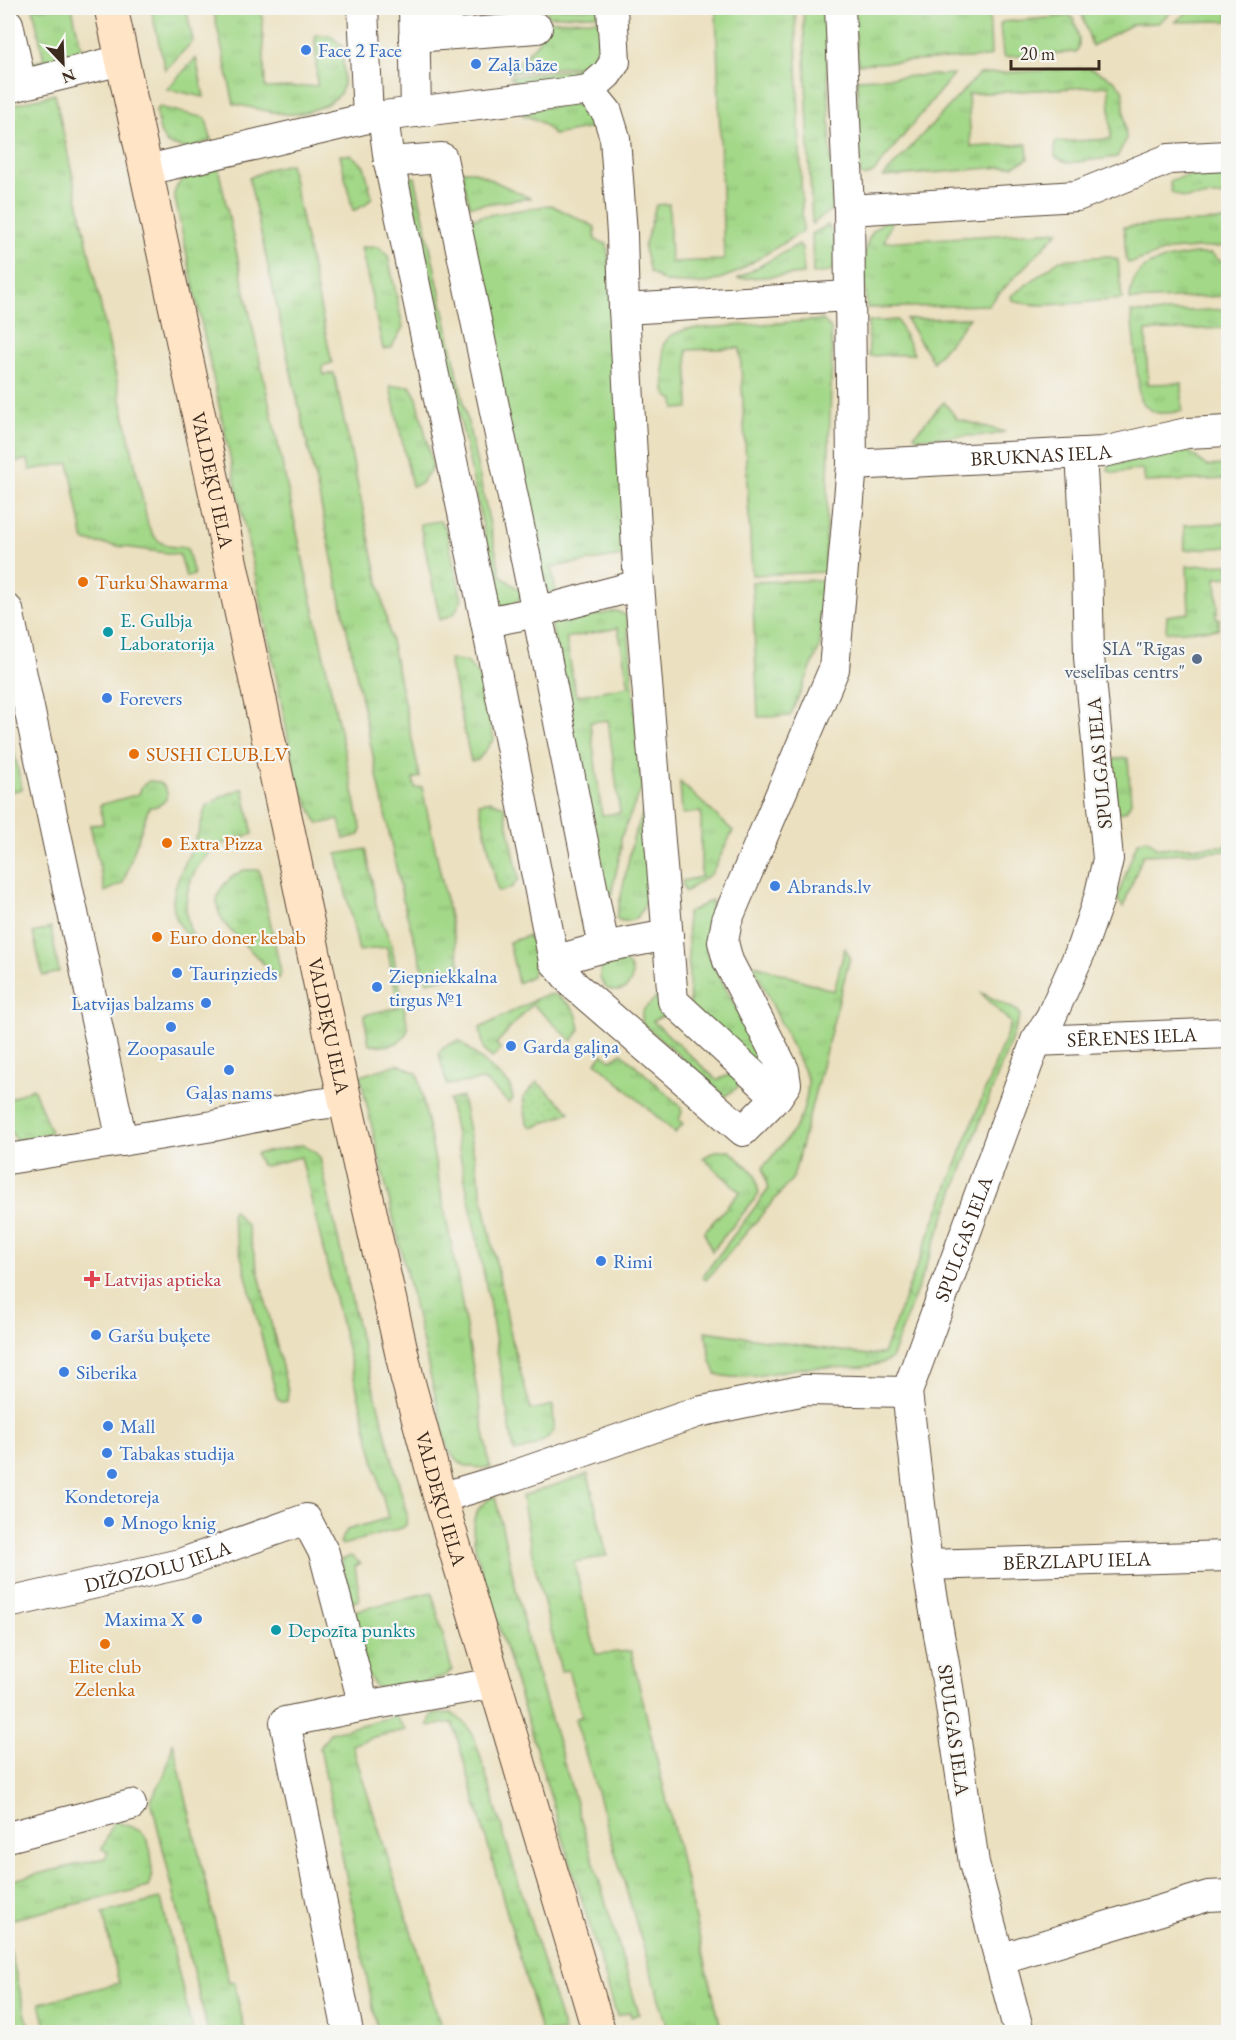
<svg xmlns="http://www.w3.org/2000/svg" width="1236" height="2040" font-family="'EB Garamond',serif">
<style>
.grass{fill:url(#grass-tufts);stroke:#6f8153;stroke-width:1.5;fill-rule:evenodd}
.garden{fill:url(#garden-dots);stroke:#6f8153;stroke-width:1.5}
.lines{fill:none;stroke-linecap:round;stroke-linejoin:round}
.street-casing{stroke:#554536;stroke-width:32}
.secondary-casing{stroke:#554536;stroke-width:35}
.street{stroke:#fff;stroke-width:30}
.secondary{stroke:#ffe4c6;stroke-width:33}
.shop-dot{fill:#3f7fe0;stroke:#f6f6f2;stroke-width:2}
.food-dot{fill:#e8710a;stroke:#f6f6f2;stroke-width:2}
.culture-dot{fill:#0f9aa8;stroke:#f6f6f2;stroke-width:2}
.service-dot{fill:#5c6f8a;stroke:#f6f6f2;stroke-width:2}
.health-dot{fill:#e0444e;stroke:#f6f6f2;stroke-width:2}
.labels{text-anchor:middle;stroke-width:4.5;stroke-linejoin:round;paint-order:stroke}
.shop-label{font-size:20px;fill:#366cbe;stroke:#f6f6f2;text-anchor:start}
.street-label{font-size:20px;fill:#3b2a1e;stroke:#f6f6f2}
.food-label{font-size:20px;fill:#c56008;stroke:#f6f6f2;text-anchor:start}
.culture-label{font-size:20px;fill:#0d838f;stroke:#f6f6f2;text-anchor:start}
.service-label{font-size:20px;fill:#4e5e75;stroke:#f6f6f2;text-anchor:end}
.health-label{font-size:20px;fill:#be3a42;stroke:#f6f6f2;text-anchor:start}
</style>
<defs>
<pattern id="grass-tufts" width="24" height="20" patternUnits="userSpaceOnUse" patternTransform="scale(1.5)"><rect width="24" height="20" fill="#a3d888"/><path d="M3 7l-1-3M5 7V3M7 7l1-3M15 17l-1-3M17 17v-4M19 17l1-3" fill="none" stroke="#8dba75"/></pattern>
<pattern id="garden-dots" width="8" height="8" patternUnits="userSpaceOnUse" patternTransform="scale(1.5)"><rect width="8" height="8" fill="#a3d888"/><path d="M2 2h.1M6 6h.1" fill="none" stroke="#8dba75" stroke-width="1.8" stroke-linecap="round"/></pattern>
</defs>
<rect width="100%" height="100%" fill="#f6f6f2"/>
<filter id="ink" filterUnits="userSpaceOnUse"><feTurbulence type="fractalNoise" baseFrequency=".0167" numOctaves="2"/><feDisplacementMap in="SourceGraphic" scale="12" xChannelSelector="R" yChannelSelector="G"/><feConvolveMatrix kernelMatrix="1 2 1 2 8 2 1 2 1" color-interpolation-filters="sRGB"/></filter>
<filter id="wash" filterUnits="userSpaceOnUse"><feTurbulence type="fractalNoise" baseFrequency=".008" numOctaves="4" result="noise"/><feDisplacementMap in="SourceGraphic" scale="24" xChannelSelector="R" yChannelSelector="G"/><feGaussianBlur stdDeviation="1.35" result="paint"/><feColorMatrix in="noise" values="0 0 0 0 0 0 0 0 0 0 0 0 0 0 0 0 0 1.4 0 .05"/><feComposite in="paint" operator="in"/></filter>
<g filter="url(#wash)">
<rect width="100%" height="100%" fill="#ebe0bf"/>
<g class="grass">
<polygon points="33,8 72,8 83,56 32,68 31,63 44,60"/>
<polygon points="151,8 186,8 193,41 165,70"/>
<path d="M213,8H262L265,88L317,86L315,35H330L342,46C342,59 346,77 342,89C337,105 300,116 285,114C268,112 250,107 234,104Z"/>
<polygon points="547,8 599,8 600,15 547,16"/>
<polygon points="716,8 795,8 803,231 735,273 712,282 700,284 665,282 650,272 644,248 656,205 669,204 671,262 724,260"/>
<polygon points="803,8 825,8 833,208 812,224"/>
<polygon points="852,8 989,8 991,55 987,57 858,64"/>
<polygon points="1080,8 1176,8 1158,23 1133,24 1092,46"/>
<polygon points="1192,8 1228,8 1228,21 1175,22"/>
<path d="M1070,16L1074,19C1076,29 1083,43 1076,52L1005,57L1003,55L1000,25L1002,22Z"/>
<polygon points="601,20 601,59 595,64 509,73 538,42 548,21"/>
<polygon points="196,58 204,97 167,89"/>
<polygon points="592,67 591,70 580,79 522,88 510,77"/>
<polygon points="1090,68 1114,80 1123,90 1126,139 1117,157 1069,163 1055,157 1055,142 1111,139 1109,86 968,94 971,147 1027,144 1028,159 1013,166 883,177 979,74"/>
<polygon points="954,74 873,173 864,177 860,174 857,79"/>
<path d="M55,94L148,525C155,543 167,549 187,547L194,575L186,577L180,555L84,541L69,463L30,470L28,459L16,462L8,418V106Z"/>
<path d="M574,104C585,107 595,115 591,128L554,135C544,124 538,118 523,116L522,110Z"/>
<polygon points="159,107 206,118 211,140 189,149 167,144 160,132 156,110"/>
<polygon points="340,155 351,155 364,166 372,197 365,205 353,211"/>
<polygon points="290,164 332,363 322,366 324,375 334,373 420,777 413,779 415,788 422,787 462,974 427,982 404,905 320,500 289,363 249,178 269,169"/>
<path d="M218,167L361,828L360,835L344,839L339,820L318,824L296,779L272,654L174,194C179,174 200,172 218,167Z"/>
<polygon points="463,171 473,171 530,198 470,206 464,183"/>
<polygon points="1228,173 1228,195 1185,198 1172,193 1170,185 1171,180 1190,175"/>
<polygon points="415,177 501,576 524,593 512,607 501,605 496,588 409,178"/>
<polygon points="551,205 595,227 595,240 607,244 625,411 625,581 622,556 552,567 556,594 544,591 464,219"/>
<path d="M893,218L884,242L1059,231L988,305L867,308C865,277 854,230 893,218Z"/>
<polygon points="1228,220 1228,246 1169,250 1134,262 1128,263 1126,259 1124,227"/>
<polygon points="828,225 835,239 836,259 834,268 828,272 813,274 812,234"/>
<polygon points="799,244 802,248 804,274 737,279"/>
<polygon points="361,247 379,247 388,256 403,327 391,348 383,349"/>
<path d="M1194,254H1211L1222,262L1228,264V296L1130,300C1131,260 1162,260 1194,254Z"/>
<path d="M1108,256L1118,260L1122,299C1096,301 1032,310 1012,300L1011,296L1060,260Z"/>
<path d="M1228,309V328L1146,331L1148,384L1182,383V411C1162,414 1154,417 1140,400L1131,312L1149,313Z"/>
<polygon points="970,318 933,362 906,319"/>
<polygon points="823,320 831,329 832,353 825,572 752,575 740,348 687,350 689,408 675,409 674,400 667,396 665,390 663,345 670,336 686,329"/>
<polygon points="897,320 914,354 869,356 868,322"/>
<polygon points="390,386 410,386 417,398 433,467 420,484 412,486"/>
<polygon points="944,402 957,419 1005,432 991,435 917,438 914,435"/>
<polygon points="1170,452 1190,452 1206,466 1228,465 1228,479 1145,482 1143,469 1116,473 1108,471 1108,467 1112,464 1140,460"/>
<polygon points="440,521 446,529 462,599 454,614 440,620 420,524"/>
<polygon points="1228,523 1228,547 1185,550 1184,525"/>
<polygon points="1228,564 1228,577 1216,578 1218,612 1216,612 1216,618 1219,618 1219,629 1166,632 1167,616 1189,613 1187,566"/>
<polygon points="823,580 820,647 790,716 758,717 752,582"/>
<path d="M617,611L627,616L642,787L621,837V849L609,906L551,624ZM618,628L629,686L576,696L566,638ZM608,720L620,813L602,815L590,722Z"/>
<polygon points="449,659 467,662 479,675 494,739 478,760 471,762"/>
<polygon points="9,729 22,789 8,792 8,730"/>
<polygon points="1128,758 1131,802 1126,811 1117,814 1113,759"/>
<path d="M149,781C173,781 173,807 149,807L123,883L105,892L90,825L103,824L100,805L139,794L142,786Z"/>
<polygon points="680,782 733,831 712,873 685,892 682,881 701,877 701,812 682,814"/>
<path d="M243,788L253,834C238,838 222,842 210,852C184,877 178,915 198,945H195C155,904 179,882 196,838C201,828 202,817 206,807L221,797Z"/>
<polygon points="491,801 504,806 519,879 511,888 498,892 479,803"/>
<path d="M645,808C646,830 663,938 616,919L633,839Z"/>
<polygon points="1147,839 1158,848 1228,846 1228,851 1143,855 1123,907 1117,899 1134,850 1138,842"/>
<path d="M366,849L377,909L391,943L408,1028C404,1046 385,1048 369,1044L364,1015L399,1007L387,947L359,951L337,854Z"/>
<path d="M244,870H259L281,972L279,979L228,928C208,903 217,884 244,870Z"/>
<polygon points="712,900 706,952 764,1059 759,1067 690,1007 687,913"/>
<polygon points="51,928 59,972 43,976 33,933"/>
<path d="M528,936C537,948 536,963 532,976L518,983L509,942Z"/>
<path d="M845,948L850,957L793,1178L706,1280L702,1277L768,1190L763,1167C789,1136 807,1123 808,1080L753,964L834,991Z"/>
<circle cx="616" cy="975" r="16"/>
<path d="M980,992L1018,1011L1020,1016L891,1359C863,1373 833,1365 803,1368C774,1371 745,1383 716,1374L711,1361L705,1331L868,1355L883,1354L1011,1023Z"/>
<path d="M554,994C572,1006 577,1008 580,1030L572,1041L532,1004L496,1044L501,1049L492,1058L484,1051L480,1028L542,996Z"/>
<polygon points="657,997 669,1004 671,1012 653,1021 717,1080 734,1073 741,1079 737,1088 725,1096 642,1023 642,1011"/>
<polygon points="459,1040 510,1085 513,1099 509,1103 484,1080 447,1085 439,1054 442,1048"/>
<polygon points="622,1053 680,1106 682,1112 679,1120 683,1124 675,1133 596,1062 603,1054 611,1060"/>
<path d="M398,1064L418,1074L457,1274L490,1468C469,1468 456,1467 447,1446L360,1076Z"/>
<polygon points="33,1088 51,1132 28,1139 16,1140 8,1127 8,1100"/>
<path d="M462,1097L513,1345L531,1410L553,1405L554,1431C544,1443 530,1449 514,1452L488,1295L449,1100Z"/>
<polygon points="302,1145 314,1151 320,1158 360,1337 407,1514 406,1525 402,1528 342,1545 340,1542 347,1530 388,1518 301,1157 266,1166 261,1165 256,1154"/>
<polygon points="729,1150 755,1174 759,1194 712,1251 704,1232 740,1192 703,1158 715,1151"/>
<polygon points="233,1210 247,1226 288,1391 287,1401 282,1402 277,1398 231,1216"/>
<polygon points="588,1474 607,1556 574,1562 596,1654 631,1651 722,2032 669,2032 575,1719 582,1716 568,1670 561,1671 533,1559 522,1496"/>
<path d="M495,1496L528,1642L639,2014L631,2017L630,2012L617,2016L476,1551C471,1527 470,1508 495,1496Z"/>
<polygon points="351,1556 360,1563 355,1566 360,1599 352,1603 341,1560"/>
<polygon points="432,1592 452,1670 445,1676 399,1690 376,1687 367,1674 354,1611"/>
<polygon points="452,1713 465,1723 474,1736 564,2032 541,2032 453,1723 428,1726 432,1714"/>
<polygon points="395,1716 406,1730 373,1737 352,1745 443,2032 378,2032 320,1748 330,1733"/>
<polygon points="173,1742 229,1983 234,1982 245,2032 208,2032 151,1800 165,1774"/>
<path d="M114,1821C122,1824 135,1827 141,1832C154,1843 154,1874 148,1887L8,1920V1881L105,1858L108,1852L102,1849Z"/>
<polygon points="161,1899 193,2032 47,2032 40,2003 119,1983 103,1913"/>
<polygon points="8,1942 30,2032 9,2032"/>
</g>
<polygon class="garden" points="537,1082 570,1112 533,1128 527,1123 523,1098"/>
</g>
<g filter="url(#ink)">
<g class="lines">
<g class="street-casing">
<g id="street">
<polyline points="363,8 368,118"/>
<polyline points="414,8 416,112"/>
<polyline points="612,8 615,62 607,74 589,90 607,112 615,138 622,234 624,309 639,585 673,1001 777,1097"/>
<polyline points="8,24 21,84"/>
<polyline points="414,37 537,28"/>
<polyline points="414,37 450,8"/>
<polyline points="8,88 122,60"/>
<polyline points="383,116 389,162 486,622 554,961 574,985 743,1131 777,1097 786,1084 784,1070 728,961 723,942 727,920 834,669 852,465 849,210 840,8"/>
<polyline points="389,162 442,158 537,612 604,947 668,935"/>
<polyline points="147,170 368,118 589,90"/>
<polyline points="849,210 1077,196 1169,159 1228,156"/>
<polyline points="624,309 849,296"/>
<path id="s1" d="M852,465L1103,452L1187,433L1228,431"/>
<polyline points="8,610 122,1141"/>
<polyline points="486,622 537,612 639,585"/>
<polyline points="554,961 604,947"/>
<path id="s2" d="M1036,1041L1228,1033"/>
<polyline points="8,1159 213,1126 312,1105 345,1101"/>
<polyline points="440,1498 510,1477 698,1412 805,1390 907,1392"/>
<path id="s3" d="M927,1565L1228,1556"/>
<path id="s4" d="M8,1603L180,1564L306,1519L324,1553L364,1706L495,1683"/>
<polyline points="8,1837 131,1805"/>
<polyline points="999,1959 1208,1896 1228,1895"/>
<polyline points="348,2032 285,1722 364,1706"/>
<path id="s5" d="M1019,2032L974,1863L948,1687L927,1565L907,1392L1036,1041L1051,1017L1079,955L1099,898L1108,859L1089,657L1087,560L1081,453"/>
</g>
</g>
<g class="secondary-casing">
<g id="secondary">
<path id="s6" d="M111,8L293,853L333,1046L407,1377L440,1498L599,2032"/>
</g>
</g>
<use href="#street" class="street"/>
<use href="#secondary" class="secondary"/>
</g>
</g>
<g class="shop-dot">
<circle cx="306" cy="50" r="6"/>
<circle cx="476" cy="64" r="6"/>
<circle cx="107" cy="698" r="6"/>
<circle cx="775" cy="886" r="6"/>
<circle cx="177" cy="973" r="6"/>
<circle cx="377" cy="987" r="6"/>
<circle cx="206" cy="1003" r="6"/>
<circle cx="171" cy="1027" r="6"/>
<circle cx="511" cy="1046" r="6"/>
<circle cx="229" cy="1070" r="6"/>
<circle cx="601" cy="1261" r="6"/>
<circle cx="96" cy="1335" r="6"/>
<circle cx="64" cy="1372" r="6"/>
<circle cx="108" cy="1426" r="6"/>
<circle cx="107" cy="1453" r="6"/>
<circle cx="112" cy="1474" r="6"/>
<circle cx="109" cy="1522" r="6"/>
<circle cx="197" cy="1619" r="6"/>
</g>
<g class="food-dot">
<circle cx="83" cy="582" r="6"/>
<circle cx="134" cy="754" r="6"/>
<circle cx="167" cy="843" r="6"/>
<circle cx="157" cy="937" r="6"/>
<circle cx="105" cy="1644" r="6"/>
</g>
<g class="culture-dot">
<circle cx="108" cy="632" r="6"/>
<circle cx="276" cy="1630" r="6"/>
</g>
<circle class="service-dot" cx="1197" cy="659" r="6"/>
<path class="health-dot" d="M89 1270h6v6h6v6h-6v6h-6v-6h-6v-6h6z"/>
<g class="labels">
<g class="shop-label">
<text x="318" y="57">Face 2 Face</text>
<text x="488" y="71">Zaļā bāze</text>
<text x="119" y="705">Forevers</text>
<text x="787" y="893">Abrands.lv</text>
<text x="189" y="980">Tauriņzieds</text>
<text x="389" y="983">Ziepniekkalna<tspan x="389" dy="23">tirgus №1</tspan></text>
<text x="194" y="1010" text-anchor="end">Latvijas balzams</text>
<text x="523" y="1053">Garda gaļiņa</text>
<text x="171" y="1055" text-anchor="middle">Zoopasaule</text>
<text x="229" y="1099" text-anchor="middle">Gaļas nams</text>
<text x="613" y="1268">Rimi</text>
<text x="108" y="1342">Garšu buķete</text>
<text x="76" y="1379">Siberika</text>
<text x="120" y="1433">Mall</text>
<text x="119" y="1460">Tabakas studija</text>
<text x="112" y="1503" text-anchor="middle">Kondetoreja</text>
<text x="121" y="1529">Mnogo knig</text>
<text x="185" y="1626" text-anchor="end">Maxima X</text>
</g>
<g class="street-label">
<text dy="7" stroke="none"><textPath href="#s1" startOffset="189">BRUKNAS IELA</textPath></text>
<text dy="7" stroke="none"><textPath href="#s6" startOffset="483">VALDEĶU IELA</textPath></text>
<text transform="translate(1099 763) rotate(-95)" y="7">SPULGAS IELA</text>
<text dy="7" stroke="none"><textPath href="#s6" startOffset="1041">VALDEĶU IELA</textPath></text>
<text dy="7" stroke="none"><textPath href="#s2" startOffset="96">SĒRENES IELA</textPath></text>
<text dy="7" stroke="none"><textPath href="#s5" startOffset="814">SPULGAS IELA</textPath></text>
<text dy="7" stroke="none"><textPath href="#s6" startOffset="1527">VALDEĶU IELA</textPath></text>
<text dy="7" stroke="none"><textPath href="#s3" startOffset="150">BĒRZLAPU IELA</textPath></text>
<text dy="7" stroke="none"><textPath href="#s4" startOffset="154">DIŽOZOLU IELA</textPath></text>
<text transform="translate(954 1730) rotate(82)" y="7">SPULGAS IELA</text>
</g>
<g class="food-label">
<text x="95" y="589">Turku Shawarma</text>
<text x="146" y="761">SUSHI CLUB.LV</text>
<text x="179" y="850">Extra Pizza</text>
<text x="169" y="944">Euro doner kebab</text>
<text x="105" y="1673" text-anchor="middle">Elite club<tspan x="105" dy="23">Zelenka</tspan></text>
</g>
<g class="culture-label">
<text x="120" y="627">E. Gulbja<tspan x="120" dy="23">Laboratorija</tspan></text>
<text x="288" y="1637">Depozīta punkts</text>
</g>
<g class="service-label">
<text x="1185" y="655">SIA "Rīgas<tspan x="1185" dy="23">veselības centrs"</tspan></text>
</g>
<g class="health-label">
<text x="104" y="1286">Latvijas aptieka</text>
</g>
</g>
<rect width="1236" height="2040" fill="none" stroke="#f6f6f2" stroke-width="30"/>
<g transform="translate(63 63) rotate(157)" stroke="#f6f6f2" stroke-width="4.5" paint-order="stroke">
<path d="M0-4.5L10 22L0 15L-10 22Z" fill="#3b2a1e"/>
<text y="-9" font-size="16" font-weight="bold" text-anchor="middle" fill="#3b2a1e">N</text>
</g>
<path d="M1011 60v9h88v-9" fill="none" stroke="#3b2a1e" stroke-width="3"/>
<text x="1020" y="60" font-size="18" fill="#3b2a1e" stroke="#f6f6f2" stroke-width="4.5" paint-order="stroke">20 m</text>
</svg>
